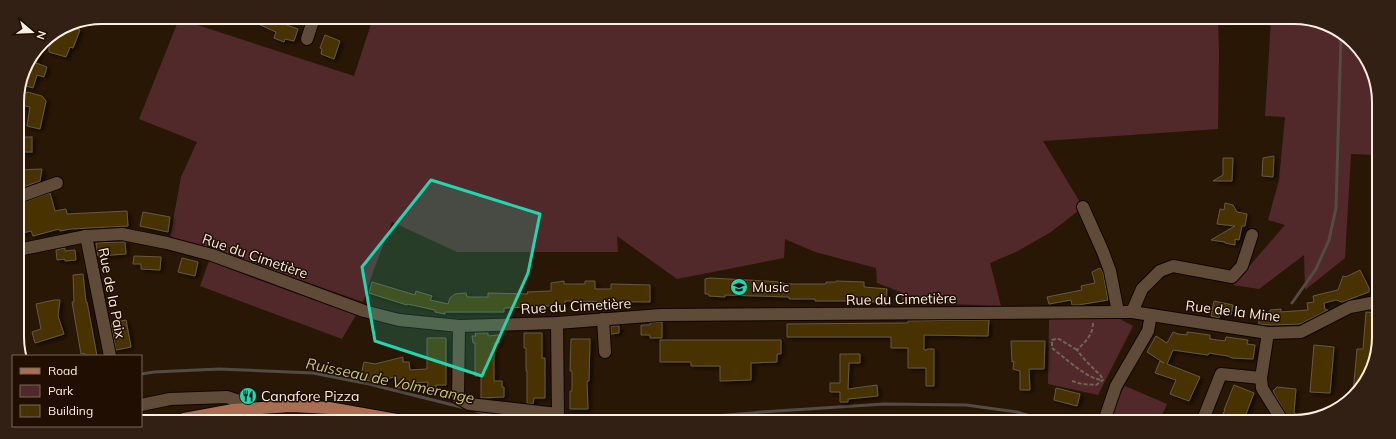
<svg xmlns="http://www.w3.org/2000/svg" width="1396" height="439" font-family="Mulish,sans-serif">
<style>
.green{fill:#51292a}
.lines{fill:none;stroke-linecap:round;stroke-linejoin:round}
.stream{stroke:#524c44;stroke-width:3}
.building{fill:#463200;stroke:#645941;filter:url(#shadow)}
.minor-casing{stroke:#100300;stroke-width:14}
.major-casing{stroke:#100300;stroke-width:14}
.path{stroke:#736354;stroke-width:2;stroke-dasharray:4 2;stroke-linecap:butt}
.minor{stroke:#604b39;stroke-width:12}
.major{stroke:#aa6e53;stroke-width:12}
.marked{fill:#24d5af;fill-opacity:0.2;stroke:#24d5af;stroke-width:3;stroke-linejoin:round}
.labels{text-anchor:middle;stroke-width:3;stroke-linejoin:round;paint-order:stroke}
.street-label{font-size:14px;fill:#fbeee3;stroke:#1f0e01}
.poi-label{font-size:14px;fill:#fbeee3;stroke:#1f0e01;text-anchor:start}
.water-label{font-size:15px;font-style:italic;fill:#c7c579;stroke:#1f0e01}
.rim{fill:none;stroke:#fbeee3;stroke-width:2}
</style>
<defs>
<filter id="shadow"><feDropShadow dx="3" dy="2" stdDeviation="2" flood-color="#0009"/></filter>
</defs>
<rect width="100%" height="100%" fill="#291706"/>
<g class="green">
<polygon points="373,18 1218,20 1219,51 1218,129 1043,141 1083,207 1051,232 1016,252 990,263 1001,306 902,302 901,292 877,283 876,268 815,252 785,239 784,258 677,279 617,236 618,252 457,252 392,222 373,272 363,302 207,247 170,238 181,177 197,142 139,119 179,19 354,76"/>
<polygon points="1271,20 1316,20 1358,46 1377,86 1377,155 1351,154 1345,258 1305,290 1304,255 1259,289 1233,285 1285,225 1268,220 1279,180 1285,117 1265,116"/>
<polygon points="209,261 356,315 342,339 200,286"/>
<polygon points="1049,318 1120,319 1133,326 1098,395 1048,384"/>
<polygon points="1125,386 1167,404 1159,422 1111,421 1118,398"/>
</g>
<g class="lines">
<g class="stream">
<polyline points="1292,303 1316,269 1329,240 1336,208 1341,35"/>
<polyline points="141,374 154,372 219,369 313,373 369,384 465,408"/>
<polyline points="476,411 514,420"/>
<polyline points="671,420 762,412 884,404 966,405 1017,412 1046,421"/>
</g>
</g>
<g class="building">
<polygon points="259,17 277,17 275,21 298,29 294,41 285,39 284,42 274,38 276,32 256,23"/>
<polygon points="67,25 80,30 73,48 70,47 66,57 49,52 49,48 54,34"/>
<polygon points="325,35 340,41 334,59 321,54 322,49 320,48"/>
<polygon points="40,46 41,46 36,63 47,67 44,77 37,75 33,88 20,84 24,69"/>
<polygon points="27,92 42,96 46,101 40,129 27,126 30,107 20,105 23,95"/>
<rect x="19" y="137" width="13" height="15"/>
<polygon points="1274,156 1273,177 1262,176 1263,158"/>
<polygon points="1223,158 1233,158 1232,181 1213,181 1223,175"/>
<polygon points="42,169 40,181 20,188 19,170"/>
<polygon points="50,193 55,211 66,209 67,214 127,211 128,226 70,229 60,231 59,229 33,236 31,231 18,234 18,204"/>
<polygon points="1225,203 1233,205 1237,212 1247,214 1245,226 1242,226 1239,240 1235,239 1235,245 1225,243 1225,242 1211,240 1235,226 1217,224 1220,209 1224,210"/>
<polygon points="143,212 170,217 168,232 140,226"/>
<polygon points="121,242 125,242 126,254 98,256 96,243"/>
<polygon points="65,248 65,251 75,250 76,260 65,261 65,259 57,260 56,250"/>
<polygon points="134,256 161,257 160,270 141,269 141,264 133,264"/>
<polygon points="182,258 198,262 195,276 178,272"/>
<polygon points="1100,268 1103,273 1108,300 1078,305 1072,305 1071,300 1049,304 1047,297 1082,290 1081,286 1095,283 1092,272"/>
<polygon points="1360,270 1369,288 1369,292 1342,302 1336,300 1324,303 1325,310 1328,310 1300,324 1272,325 1259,324 1258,313 1270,312 1270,310 1281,309 1281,312 1308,310 1307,303 1314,302 1313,296 1338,290 1343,276 1346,277"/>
<polygon points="83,274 86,302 87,302 97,356 85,356 84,353 81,354 72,302 74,302 73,275"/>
<polygon points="710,278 783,282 783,284 826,284 826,282 836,282 836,281 864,282 864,287 887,289 886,305 877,304 878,302 848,301 815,301 815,299 789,299 789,297 725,295 725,297 709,296 709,294 705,294 705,279"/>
<polygon points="564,281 564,284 585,284 585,281 595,281 595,289 611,289 611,284 650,285 650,302 565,301 565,305 504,308 504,312 445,312 445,314 435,312 435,310 417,306 407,304 407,305 369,293 372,282 415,295 416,291 432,296 430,300 448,304 450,298 455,294 466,293 467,297 488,297 488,293 528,294 527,292 551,291 551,283"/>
<polygon points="54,300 60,300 58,316 64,334 35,343 32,332 41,329 36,304"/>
<polygon points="1214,301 1233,305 1231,315 1220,313 1219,318 1211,316"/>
<polygon points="1366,312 1376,313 1376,359 1353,393 1357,349 1363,349"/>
<polygon points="126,320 131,347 116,350 111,323"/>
<polygon points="978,320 989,320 988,336 924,335 924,350 927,350 927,349 934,349 934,386 926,386 926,368 908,368 908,348 891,348 891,337 787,337 787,324 908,323 908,321"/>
<polygon points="662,322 662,338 650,338 650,335 641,335 641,325 650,325 650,323"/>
<polygon points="611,326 619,326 619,333 611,334"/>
<polygon points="1173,332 1178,334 1187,335 1187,332 1210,335 1210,339 1225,341 1226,337 1248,340 1247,344 1255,345 1253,359 1232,358 1228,356 1209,353 1208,355 1173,350 1167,364 1200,377 1189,401 1170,394 1176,380 1155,373 1160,361 1164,363 1147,352 1156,336 1167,343"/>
<polygon points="475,333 488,333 488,336 499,335 499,343 494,343 494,381 502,381 502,387 504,387 504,397 481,398 481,376 475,376 475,343 473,343 472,336 476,336"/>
<polygon points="524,333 542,333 542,358 545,358 545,398 534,398 533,404 527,403 527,371 526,371 526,348 524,348"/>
<polygon points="427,338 446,338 446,385 436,385 436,391 427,391 428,382 408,383 409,388 397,388 397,376 376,382 360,379 364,362 375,364 403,357 403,362 409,362 410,370 427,369"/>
<polygon points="571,339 590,339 589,381 587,381 588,409 570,409 570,391 572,391 572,371 570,371"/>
<polygon points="660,340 781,340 781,354 777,354 777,362 751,363 751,380 720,381 720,366 691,366 691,362 660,362"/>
<polygon points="1011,341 1045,341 1044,369 1029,369 1030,390 1020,390 1020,371 1013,369 1014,361 1012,362"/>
<polygon points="1314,345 1334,347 1330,393 1310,392"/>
<polygon points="840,354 860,354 860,363 849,363 848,389 877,385 878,396 848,399 848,402 840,402 840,392 830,392 830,383 840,383"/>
<polygon points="1234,385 1254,393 1243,422 1237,422 1222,416 1225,410 1224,410"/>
<polygon points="1277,387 1296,389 1294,412 1300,421 1290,422 1273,391"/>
<polygon points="1056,388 1080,394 1077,406 1054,400"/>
</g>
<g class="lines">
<g class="minor-casing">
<g id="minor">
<polyline points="307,39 314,18"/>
<polyline points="18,197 57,183"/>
<polyline points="1083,207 1103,252 1110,271 1118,312"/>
<polyline points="86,236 110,356"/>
<polyline points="18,250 86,236 122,234 167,243 212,255 364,311 399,320 459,326 557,323 661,315 1118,312 1132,312 1268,333 1301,332 1350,307 1376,302"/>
<polyline points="1132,312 1142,289 1160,271 1173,266 1232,277 1242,266 1252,235"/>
<polyline points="603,319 605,352"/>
<polyline points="459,326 458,398 469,404 558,414 557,323"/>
<polyline points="1268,333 1261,378 1262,388 1283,422"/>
<polyline points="141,405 170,399 227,397 239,401 250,409"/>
<polyline points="1104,421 1116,386 1148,331 1151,315"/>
<polyline points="1202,422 1221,374 1261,378"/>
</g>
</g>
<g class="major-casing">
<polyline id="major" points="184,419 233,410 291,406 329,408 397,420"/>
</g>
<g class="path">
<path d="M1093,323C1093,335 1085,342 1077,350L1085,360L1101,376L1103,380"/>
<path d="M1072,381L1082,384L1096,385L1103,380C1088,380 1064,357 1052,348V340L1056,339H1059L1077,350"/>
</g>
<use href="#minor" class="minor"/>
<use href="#major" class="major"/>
</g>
<path class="marked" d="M431,180L540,214L528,273L482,376L375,341L362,267Z"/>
<defs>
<g id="school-disc" transform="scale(0.9)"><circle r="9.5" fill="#24d5af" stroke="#1f0e01"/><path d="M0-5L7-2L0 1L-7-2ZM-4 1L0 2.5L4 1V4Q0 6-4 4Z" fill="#111"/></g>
<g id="restaurant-disc" transform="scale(0.9)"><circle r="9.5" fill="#24d5af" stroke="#1f0e01"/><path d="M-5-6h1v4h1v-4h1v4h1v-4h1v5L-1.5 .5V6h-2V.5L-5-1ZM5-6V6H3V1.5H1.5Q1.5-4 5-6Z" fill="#111"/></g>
</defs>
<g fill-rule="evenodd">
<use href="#school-disc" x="739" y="287"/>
<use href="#restaurant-disc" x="248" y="396"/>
</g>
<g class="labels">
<g class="street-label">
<text transform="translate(255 256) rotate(19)" y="5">Rue du Cimetière</text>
<text transform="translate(112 293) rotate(79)" y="5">Rue de la Paix</text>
<text transform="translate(901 299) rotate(-1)" y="5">Rue du Cimetière</text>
<text transform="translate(576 306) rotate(-3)" y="5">Rue du Cimetière</text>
<text transform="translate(1233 311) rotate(7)" y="5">Rue de la Mine</text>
</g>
<g class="poi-label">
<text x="752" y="292">Music</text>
<text x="261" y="401">Canafore Pizza</text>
</g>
<g class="water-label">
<text transform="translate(390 381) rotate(12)" y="5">Ruisseau de Volmerange</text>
</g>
</g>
<path d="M0 0H1396V439H0ZM102 24H1294A78 78 0 0 1 1372 102V337A78 78 0 0 1 1294 415H102A78 78 0 0 1 24 337V102A78 78 0 0 1 102 24Z" fill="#312013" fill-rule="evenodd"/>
<path class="rim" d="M102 24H1294A78 78 0 0 1 1372 102V337A78 78 0 0 1 1294 415H102A78 78 0 0 1 24 337V102A78 78 0 0 1 102 24Z"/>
<rect x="12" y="355" width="130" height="72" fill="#1f0e01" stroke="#77685b"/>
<rect x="20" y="368" width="20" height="6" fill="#aa6e53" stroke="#77685b"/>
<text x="48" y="375" font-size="12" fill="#fbeee3">Road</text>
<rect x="20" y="385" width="20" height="12" fill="#51292a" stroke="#77685b"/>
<text x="48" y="395" font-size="12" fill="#fbeee3">Park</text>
<rect x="20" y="405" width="20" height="12" fill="#463200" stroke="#77685b"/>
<text x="48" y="415" font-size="12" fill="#fbeee3">Building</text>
<g transform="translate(32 32) rotate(109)" stroke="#1f0e01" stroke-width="3" paint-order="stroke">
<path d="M0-3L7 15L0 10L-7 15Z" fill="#fbeee3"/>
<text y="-6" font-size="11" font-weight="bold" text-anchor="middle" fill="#fbeee3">N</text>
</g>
</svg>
